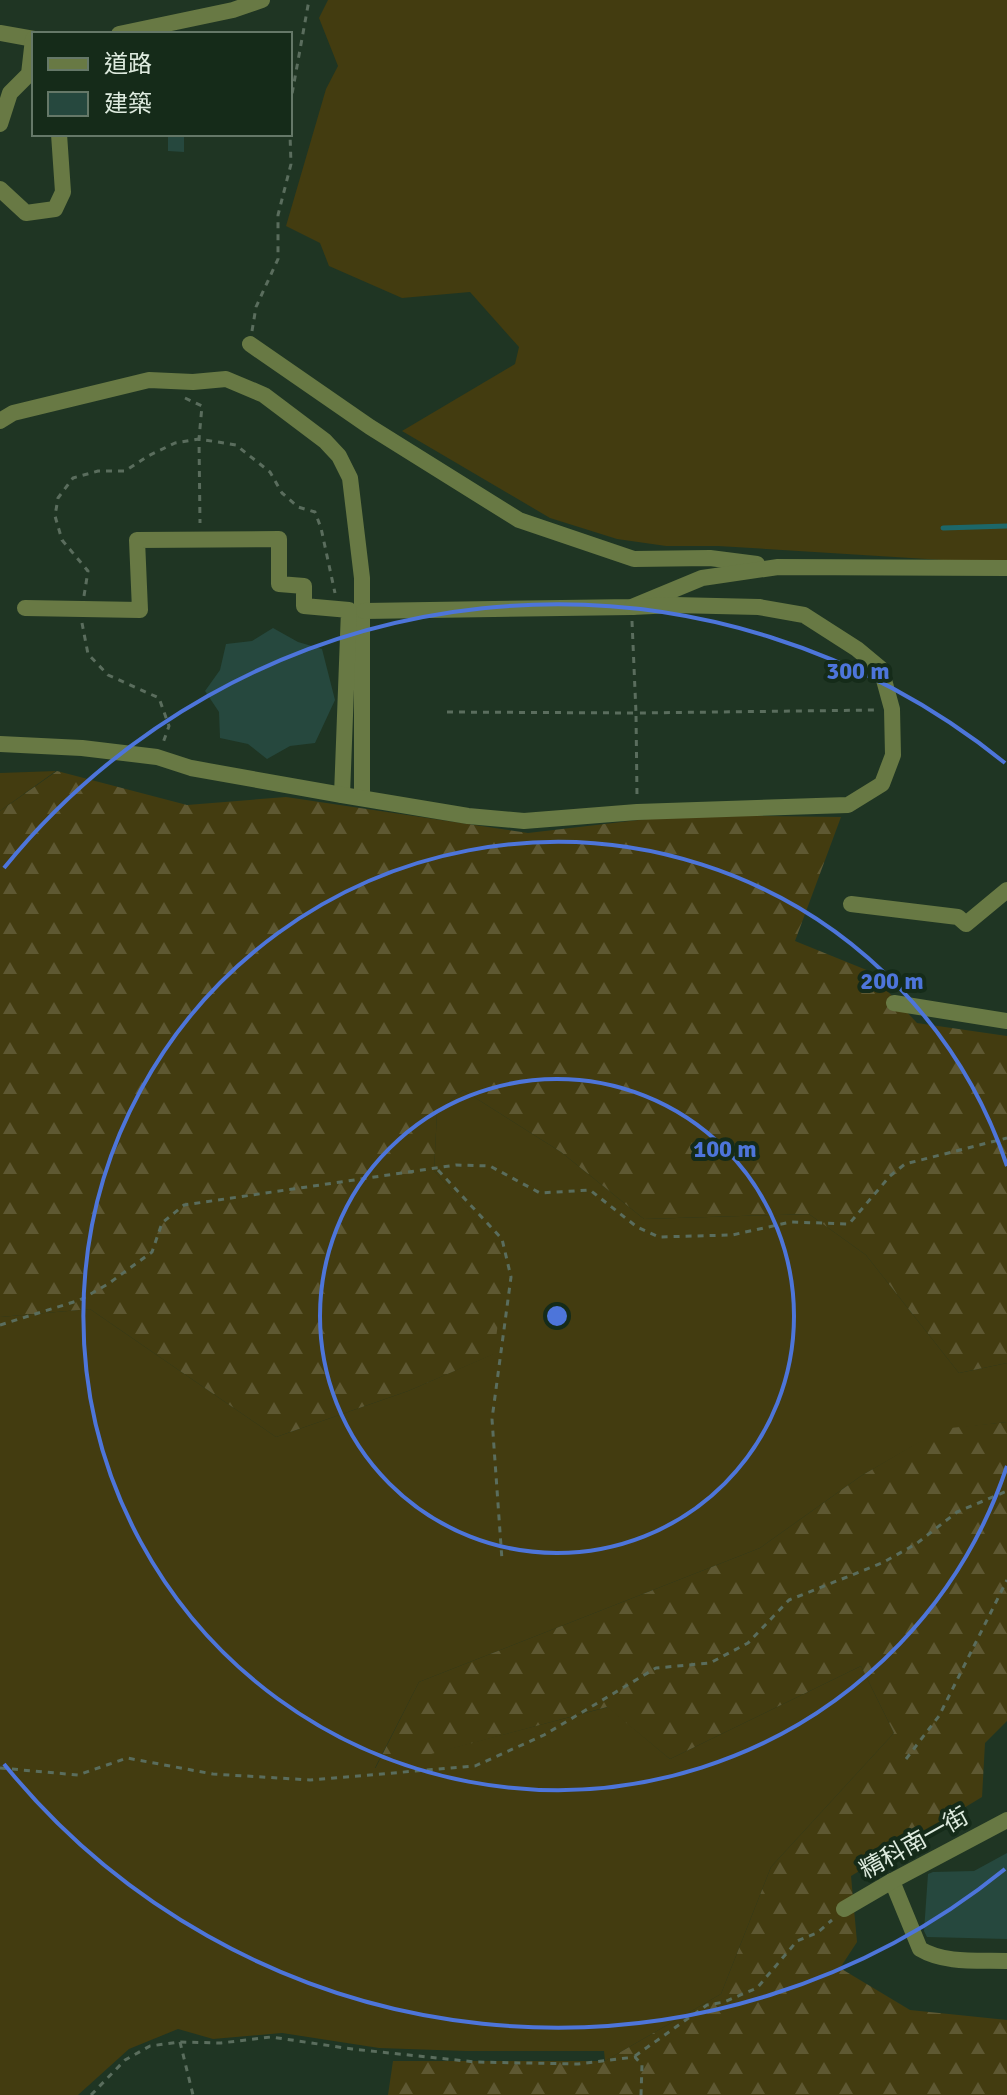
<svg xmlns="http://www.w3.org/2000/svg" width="1007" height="2095" font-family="Signika,'Noto Sans TC',sans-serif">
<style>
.grass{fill:#433c10}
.forest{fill:url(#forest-firs)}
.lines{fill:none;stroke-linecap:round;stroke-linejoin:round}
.stream{stroke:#1c6769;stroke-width:5}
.building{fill:#26483e}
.path{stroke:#5a6d5d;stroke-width:3;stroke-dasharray:6 6;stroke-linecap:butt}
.minor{stroke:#687944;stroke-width:16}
.ring{fill:none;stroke:#4d75da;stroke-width:4}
.labels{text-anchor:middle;stroke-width:8;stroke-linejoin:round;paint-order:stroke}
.street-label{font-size:24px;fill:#deebdf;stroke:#152b19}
.centre{fill:#4d75da;stroke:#152b19;stroke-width:4}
.ring-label{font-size:24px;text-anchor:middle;font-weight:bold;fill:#4d75da;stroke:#152b19;stroke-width:8;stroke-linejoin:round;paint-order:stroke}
</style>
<defs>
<pattern id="forest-firs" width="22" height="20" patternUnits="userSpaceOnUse" patternTransform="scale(2)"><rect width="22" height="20" fill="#433c10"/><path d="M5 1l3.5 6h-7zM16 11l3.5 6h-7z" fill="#5e5832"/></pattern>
</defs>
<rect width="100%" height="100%" fill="#1f3523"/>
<g class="grass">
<polygon points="328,0 1007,0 1007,564 718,546 666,546 617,539 550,518 402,431 515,364 519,347 470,292 402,298 329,266 320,243 286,226 326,89 338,66 319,18"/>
<polygon points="56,771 0,811 0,773"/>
<polygon points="463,1090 561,1152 644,1219 809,1214 866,1255 959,1373 1007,1363 1007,1422 941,1430 861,1476 760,1548 419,1682 375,1768 608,1707 670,1759 861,1666 894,1733 771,1867 721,1994 605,2061 604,2051 465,2051 379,2048 282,2033 213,2039 178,2029 129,2049 78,2095 0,2095 0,1317 90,1309 276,1437 408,1391 493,1354 506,1253 434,1171 437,1112"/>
</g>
<g class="forest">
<polygon points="57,771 187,805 286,797 528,833 681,815 841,817 795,941 869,971 917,1023 1007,1036 1007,1363 959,1373 866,1255 809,1214 644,1219 561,1152 463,1090 437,1112 434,1171 507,1253 494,1354 408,1391 276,1437 90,1309 0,1317 0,811"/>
<polygon points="1007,1422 1007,1721 985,1743 982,1797 851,1876 857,1942 840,1968 910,2010 1007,2020 1007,2095 388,2095 393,2061 605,2061 721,1994 771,1867 894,1733 861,1666 670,1759 607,1707 375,1769 419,1682 760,1548 861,1476 941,1429"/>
</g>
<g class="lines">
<polyline class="stream" points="943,528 1007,526"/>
</g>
<g class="building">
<polygon points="168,134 184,134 184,152 168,151"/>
<polygon points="273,628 298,642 322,649 335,700 315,743 290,746 267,759 248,744 220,738 219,712 205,691 220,670 226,644 252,641"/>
<polygon points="1007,1853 1007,1939 927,1937 924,1931 928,1874 933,1872 974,1871"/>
</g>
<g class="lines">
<g class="path">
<polyline points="290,105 309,0"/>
<polyline points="252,331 256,307 278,259 278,215 291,164 290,134"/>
<polyline points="185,398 202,406 199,439 200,523"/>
<polyline points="84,596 88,571 62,540 55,516 58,498 73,478 98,471 125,471 148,456 175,443 199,439 236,445 270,472 282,493 298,507 315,512 321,528 335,593"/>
<polyline points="632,621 636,713 876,710"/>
<polyline points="82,623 88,654 108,675 159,698 169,726 163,743"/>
<polyline points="447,712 636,713 637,796"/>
<polyline points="438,1170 502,1239 511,1277 492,1419 502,1560"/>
<polyline points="0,1325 80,1300 108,1284 152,1252 162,1223 184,1205 456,1165 490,1166 540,1193 590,1190 637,1227 659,1237 732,1235 791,1222 849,1224 890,1176 905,1164 1007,1138"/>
<polyline points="906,1759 939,1716 1007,1580"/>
<polyline points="0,1768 78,1775 127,1758 213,1774 310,1780 475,1766 544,1735 656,1668 710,1663 748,1643 789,1600 882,1563 916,1544 957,1512 1007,1491"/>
<polyline points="180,2042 193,2095"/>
<polyline points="635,2056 707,2005 724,2002 757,1988 797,1941 817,1933 832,1920"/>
<polyline points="91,2095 125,2060 150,2046 180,2042 221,2043 271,2037 352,2049 475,2062 578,2064 635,2057 642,2065 641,2095"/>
</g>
<g class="minor">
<polyline points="0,33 34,39"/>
<polyline points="119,34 233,10 262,0"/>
<polyline points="0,124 10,93 29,74 33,39"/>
<polyline points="0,189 26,213 55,209 63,192 59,134"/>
<polyline points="250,344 370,427 519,520 634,559 710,558 757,564"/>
<polyline points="0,421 13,413 149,380 193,382 226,379 264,395 325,441 339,456 350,478 362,578 362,798"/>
<polyline points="25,608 140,610 137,540 279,539 279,584 304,586 304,606 349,610 342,795"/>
<polyline points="364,611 632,607 702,578 778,567 1007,568"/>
<polyline points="0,744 82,748 157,757 191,768 342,795 468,816 524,821 637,812 848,805 882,784 893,755 892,709 881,669 857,649 804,615 759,607 674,605 632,607"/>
<polyline points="851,904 958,917 966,924 1007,890"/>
<polyline points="894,1003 1007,1021"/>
<path d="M892,1881L920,1949C945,1964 979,1960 1007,1961"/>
<polyline points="844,1909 892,1881 1007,1820"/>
</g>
</g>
<g class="ring">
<circle cx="557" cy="1316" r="237"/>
<path d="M1007 1466A474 474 0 1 1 1007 1166"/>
<path d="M1005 1869A712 712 0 0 1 4 1764M4 868A712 712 0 0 1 1005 763"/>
</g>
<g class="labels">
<g class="street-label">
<text transform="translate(914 1843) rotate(-29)" y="8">精科南一街</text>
</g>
</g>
<circle cx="557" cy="1316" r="12" class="centre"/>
<g class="ring-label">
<text x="858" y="679">300 m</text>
<text x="892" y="989">200 m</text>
<text x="725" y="1157">100 m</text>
</g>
<rect x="32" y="32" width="260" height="104" fill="#152b19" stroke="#657868" stroke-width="2"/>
<rect x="48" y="58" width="40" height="12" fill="#687944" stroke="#657868" stroke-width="2"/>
<text x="104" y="72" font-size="24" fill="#deebdf">道路</text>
<rect x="48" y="92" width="40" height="24" fill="#26483e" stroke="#657868" stroke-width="2"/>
<text x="104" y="112" font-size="24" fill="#deebdf">建築</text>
</svg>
